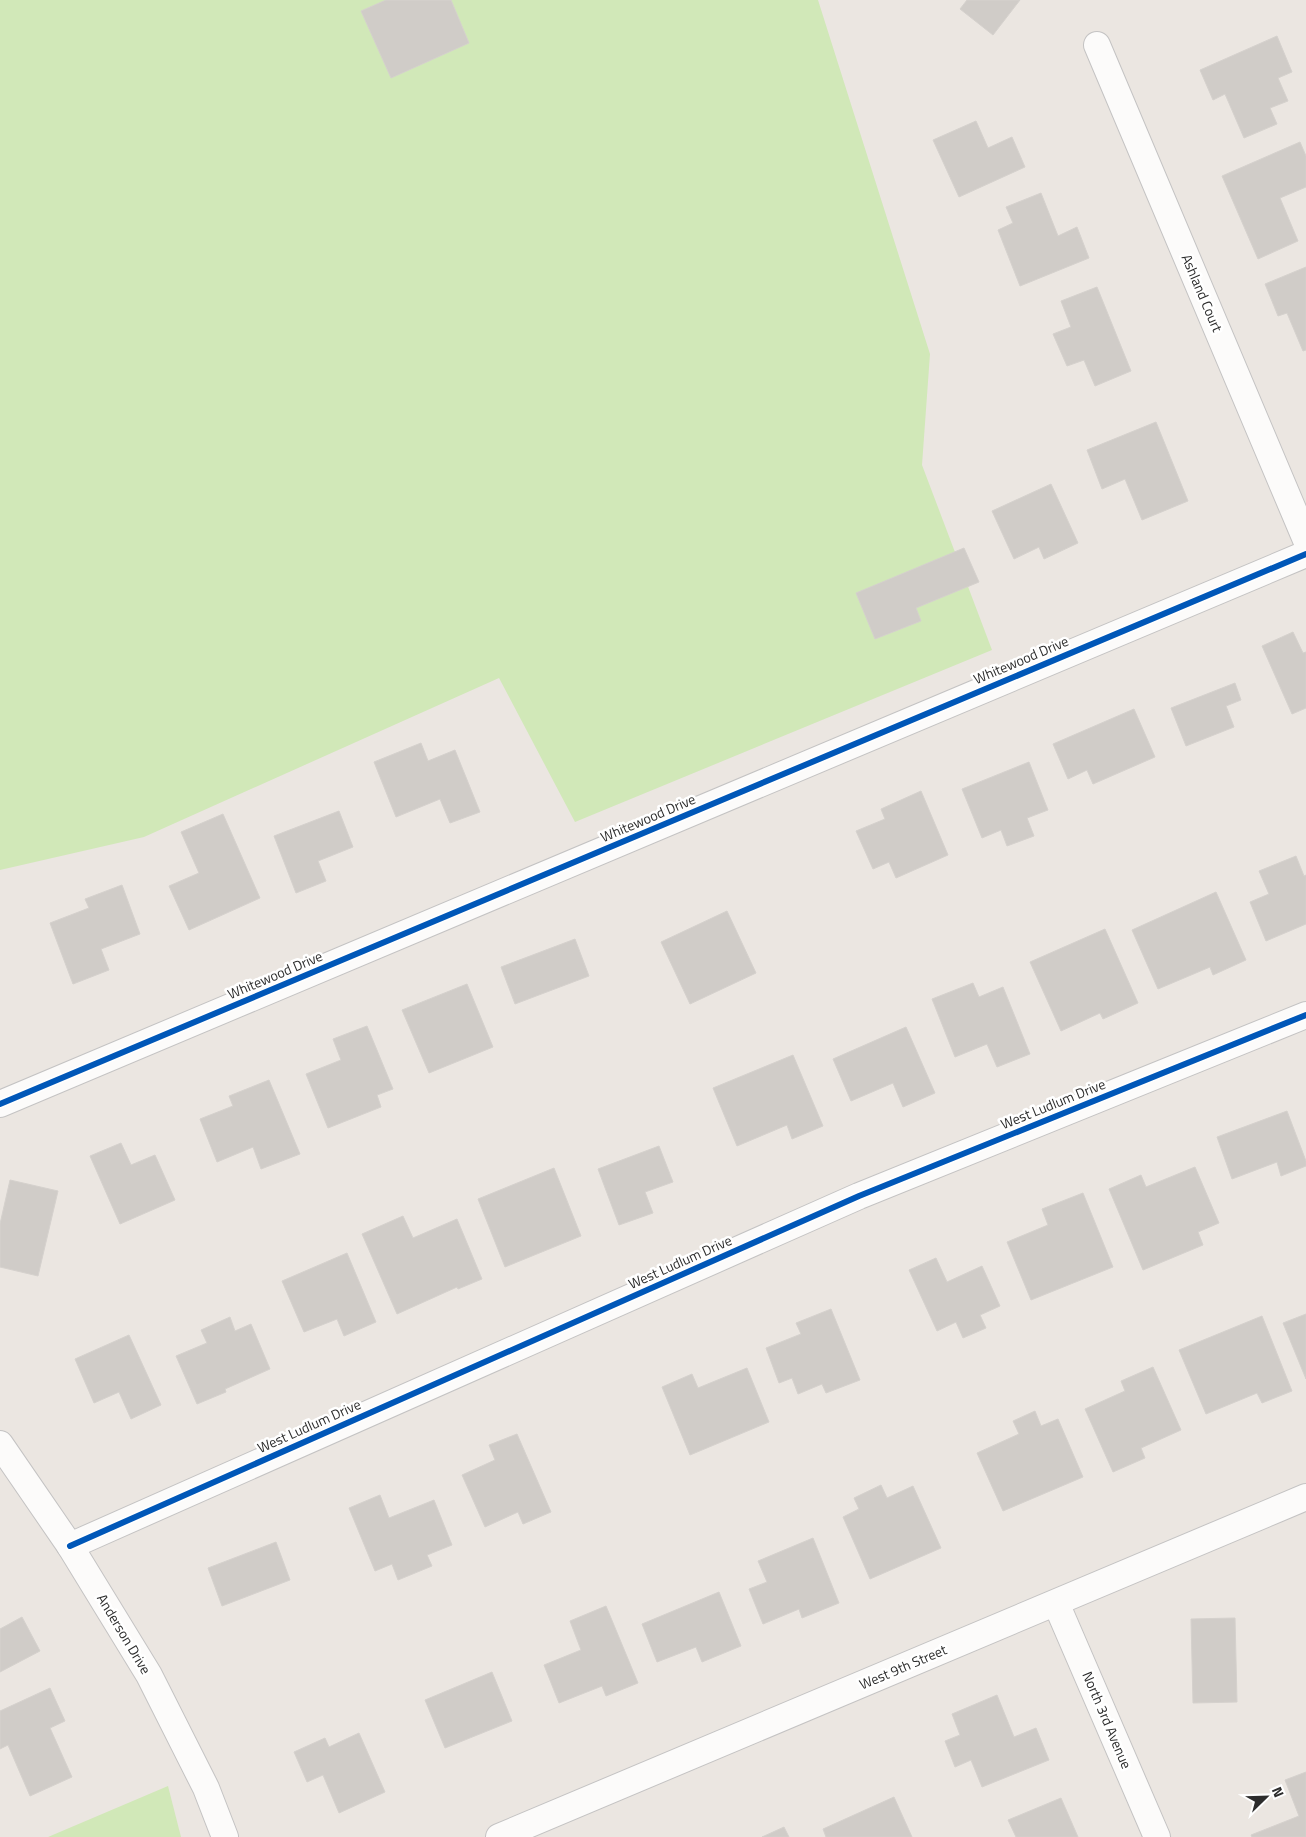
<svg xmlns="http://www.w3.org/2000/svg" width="1306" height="1837" font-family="'Titillium Web',sans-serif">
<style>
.green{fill:#d1e8b8}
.building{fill:#d0ccc8;stroke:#d5d1cd}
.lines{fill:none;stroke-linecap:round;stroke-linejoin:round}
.minor-casing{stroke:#c4c3c3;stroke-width:28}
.minor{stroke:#fcfbfa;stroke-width:26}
.cycleway-casing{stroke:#fff;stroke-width:9}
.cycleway{stroke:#0057b8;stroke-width:6}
.labels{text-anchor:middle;stroke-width:5;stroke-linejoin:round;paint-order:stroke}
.street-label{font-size:14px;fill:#2c2c2c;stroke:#fff}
</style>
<rect width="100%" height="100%" fill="#ebe6e1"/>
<g class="green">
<polygon points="0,0 818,0 930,354 922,465 992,650 575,822 499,678 144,837 0,870"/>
<polygon points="168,1786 181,1837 48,1837"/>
</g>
<g class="building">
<polygon points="386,0 451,0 469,43 391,78 361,11"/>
<polygon points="967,0 1020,0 993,35 960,9"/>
<polygon points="1277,36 1292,72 1278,78 1288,101 1270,108 1277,124 1244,138 1225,94 1213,100 1200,70"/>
<polygon points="976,121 988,148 1012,137 1025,167 959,197 933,140"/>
<polygon points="1300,142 1306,156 1306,187 1280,198 1298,241 1258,259 1222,176"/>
<polygon points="1041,193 1058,236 1077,227 1089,258 1020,286 998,230 1013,223 1006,207"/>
<polygon points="1306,267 1306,350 1303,351 1287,313 1278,316 1265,284"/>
<polygon points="1097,287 1131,371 1095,386 1084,360 1067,366 1053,334 1071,327 1061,301"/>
<polygon points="1156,422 1188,501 1142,520 1125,479 1102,489 1087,450"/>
<polygon points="1051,484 1078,543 1044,559 1039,547 1014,559 992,511"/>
<polygon points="964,548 979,582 916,608 921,621 875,639 856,593"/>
<polygon points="1293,632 1303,653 1306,652 1306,708 1292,714 1262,646"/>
<polygon points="1235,683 1241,700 1226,706 1234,727 1186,746 1171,708"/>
<polygon points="1134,709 1155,757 1093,784 1087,770 1068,779 1053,744"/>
<polygon points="421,743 428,761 455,750 480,812 450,823 440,799 396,817 374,762"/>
<polygon points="1029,762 1048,810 1027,818 1034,836 1007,846 1001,830 982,838 962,789"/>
<polygon points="921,791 948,855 896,878 889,862 873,869 856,831 885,819 881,809"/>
<polygon points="339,811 353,847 318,861 326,881 296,893 274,836"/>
<polygon points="223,814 260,898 189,930 169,886 199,873 181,832"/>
<polygon points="1296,856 1304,876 1306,875 1306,924 1266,941 1250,902 1269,894 1259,871"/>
<polygon points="122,885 140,934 101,949 109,970 73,984 50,923 89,908 85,899"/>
<polygon points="1216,892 1246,960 1213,975 1210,967 1158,989 1132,930"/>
<polygon points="727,911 756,973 690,1004 661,942"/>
<polygon points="1105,929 1138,1003 1103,1019 1100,1013 1061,1031 1030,962"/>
<polygon points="575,939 589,976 515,1004 501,967"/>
<polygon points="973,983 979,997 1003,987 1030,1054 997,1067 987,1044 955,1057 932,999"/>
<polygon points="467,984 493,1047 429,1073 402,1010"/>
<polygon points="367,1026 393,1089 377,1095 381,1107 328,1128 306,1074 341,1060 333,1039"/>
<polygon points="906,1027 935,1093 903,1107 893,1083 851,1101 833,1059"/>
<polygon points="793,1055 823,1126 792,1139 787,1125 737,1146 713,1088"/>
<polygon points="269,1080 300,1154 261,1169 253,1147 217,1162 200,1119 233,1106 229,1096"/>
<polygon points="1287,1111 1306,1161 1306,1166 1281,1176 1277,1162 1232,1179 1217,1137"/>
<polygon points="121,1143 131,1165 155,1155 175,1200 120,1224 90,1156"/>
<polygon points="659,1146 673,1182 645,1192 653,1213 619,1225 598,1169"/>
<polygon points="1195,1167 1219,1223 1198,1232 1203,1245 1143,1270 1109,1189 1141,1175 1146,1187"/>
<polygon points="554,1168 581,1236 505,1267 478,1199"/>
<polygon points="10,1180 58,1191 38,1276 0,1267 0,1224"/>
<polygon points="1083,1193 1113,1267 1031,1300 1007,1242 1048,1225 1042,1209"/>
<polygon points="403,1216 413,1238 457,1219 482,1279 458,1289 457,1287 397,1314 362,1234"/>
<polygon points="347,1253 376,1322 344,1336 337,1319 304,1332 282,1281"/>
<polygon points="936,1258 947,1282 982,1266 1000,1306 980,1315 986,1328 963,1338 956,1322 937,1331 909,1270"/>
<polygon points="831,1309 860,1380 826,1393 822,1384 798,1394 792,1378 779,1383 766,1348 801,1334 796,1323"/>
<polygon points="1306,1314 1306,1379 1283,1323"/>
<polygon points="1262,1316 1292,1391 1262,1403 1257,1393 1206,1414 1179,1350"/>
<polygon points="230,1317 235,1331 251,1324 270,1369 225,1389 226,1392 197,1404 176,1356 207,1343 201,1330"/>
<polygon points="129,1335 161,1405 131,1419 119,1392 94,1403 75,1359"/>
<polygon points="1153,1367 1181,1430 1141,1448 1145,1458 1113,1472 1085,1409 1125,1391 1121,1381"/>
<polygon points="747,1368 769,1422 690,1455 662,1387 692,1374 698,1388"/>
<polygon points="1035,1411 1041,1426 1058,1419 1083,1477 1003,1511 977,1453 1019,1434 1013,1421"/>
<polygon points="517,1434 551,1512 523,1524 518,1512 485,1527 462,1475 495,1460 489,1445"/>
<polygon points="881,1485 887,1498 913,1486 941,1548 870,1579 843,1517 859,1509 854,1498"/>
<polygon points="380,1495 389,1518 434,1500 452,1545 427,1555 432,1566 398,1580 392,1564 375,1571 349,1508"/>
<polygon points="813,1538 839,1603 802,1618 799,1609 763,1624 749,1589 767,1582 758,1561"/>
<polygon points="276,1542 290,1580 222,1606 208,1568"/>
<polygon points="719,1592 741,1646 702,1662 696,1647 657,1662 642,1624"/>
<polygon points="606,1606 638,1683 606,1696 602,1686 559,1703 544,1665 581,1650 570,1621"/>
<polygon points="22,1617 40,1651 0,1672 0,1629"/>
<polygon points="1235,1618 1237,1702 1193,1703 1191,1619"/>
<polygon points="492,1672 512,1721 445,1748 425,1700"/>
<polygon points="50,1688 65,1721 50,1728 72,1777 30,1796 8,1745 0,1749 0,1711"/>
<polygon points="997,1695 1014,1737 1036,1728 1049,1760 982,1787 971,1760 955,1767 945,1741 960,1735 952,1714"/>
<polygon points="359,1733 385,1792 339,1813 323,1775 307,1782 294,1752 325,1738 329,1747"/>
<polygon points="1306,1772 1306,1837 1252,1837 1251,1835 1299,1816 1285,1780"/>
<polygon points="894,1797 912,1837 826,1837 823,1829"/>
<polygon points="1061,1798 1078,1837 1016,1837 1008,1820"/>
<polygon points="784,1827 789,1837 762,1837"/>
</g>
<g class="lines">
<g class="minor-casing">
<g id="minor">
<polyline points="1097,45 1306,540"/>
<polyline points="0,1104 1306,554"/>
<polyline points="0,1444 70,1546 149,1675 206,1788 225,1837"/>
<polyline points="70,1546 859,1196 1306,1015"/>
<polyline points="1056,1603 1157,1837"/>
<polyline points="499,1837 1306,1497"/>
</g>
</g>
<use href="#minor" class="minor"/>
<g class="cycleway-casing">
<g id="cycleway">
<polyline points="0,1104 1306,554"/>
<polyline points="70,1546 859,1196 1306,1015"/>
</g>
</g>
<use href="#cycleway" class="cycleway"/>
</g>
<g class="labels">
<g class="street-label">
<text transform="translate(1202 293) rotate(67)" y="5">Ashland Court</text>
<text transform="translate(1021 660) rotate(-23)" y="5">Whitewood Drive</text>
<text transform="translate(648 818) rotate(-23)" y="5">Whitewood Drive</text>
<text transform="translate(275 975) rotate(-23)" y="5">Whitewood Drive</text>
<text transform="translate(1053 1104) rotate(-22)" y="5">West Ludlum Drive</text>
<text transform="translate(680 1262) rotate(-24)" y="5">West Ludlum Drive</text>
<text transform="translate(309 1426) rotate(-24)" y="5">West Ludlum Drive</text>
<text transform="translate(124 1634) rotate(59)" y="5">Anderson Drive</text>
<text transform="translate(903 1667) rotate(-23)" y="5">West 9th Street</text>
<text transform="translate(1107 1720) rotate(67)" y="5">North 3rd Avenue</text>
</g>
</g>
<g transform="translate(1266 1797) rotate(67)" stroke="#ffffff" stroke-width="4" paint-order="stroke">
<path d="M0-4L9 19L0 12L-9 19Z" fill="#2c2c2c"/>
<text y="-8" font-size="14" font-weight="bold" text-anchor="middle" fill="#2c2c2c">N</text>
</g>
</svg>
